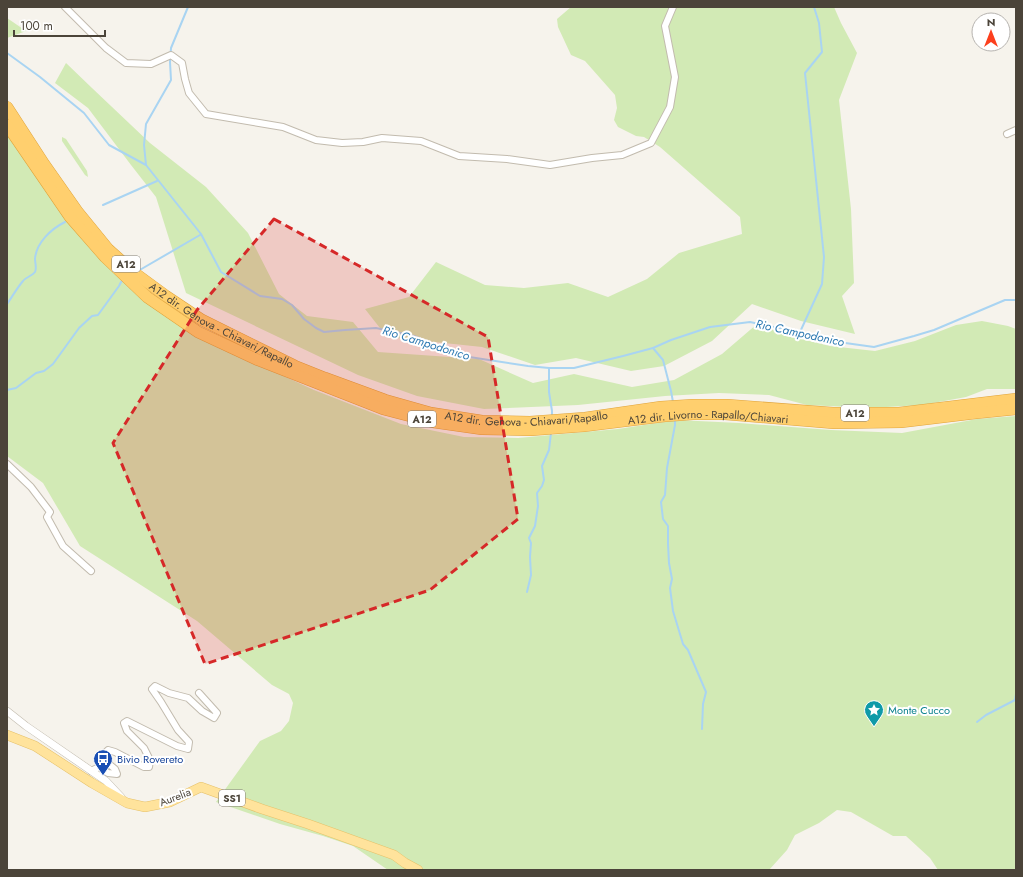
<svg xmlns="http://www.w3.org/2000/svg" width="1023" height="877" font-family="Jost,sans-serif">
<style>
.green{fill:#d2eab5}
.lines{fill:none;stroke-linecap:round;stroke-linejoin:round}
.stream{stroke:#a9d4f2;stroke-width:2}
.minor-casing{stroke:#c2bbae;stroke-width:8}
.tertiary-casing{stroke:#c2bbae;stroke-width:8}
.primary-casing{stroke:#e6c16a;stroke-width:10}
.motorway-casing{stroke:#e0a43c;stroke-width:12}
.minor{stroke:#fff;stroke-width:6}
.tertiary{stroke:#fff;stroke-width:7}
.primary{stroke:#ffe39c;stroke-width:9}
.motorway{stroke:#ffcf6e;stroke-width:11}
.marked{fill:#d62828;fill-opacity:0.2;stroke:#d62828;stroke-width:3;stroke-dasharray:8 5;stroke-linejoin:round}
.labels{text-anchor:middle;stroke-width:4;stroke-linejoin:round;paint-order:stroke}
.shield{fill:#fff;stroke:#817c74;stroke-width:1}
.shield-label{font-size:10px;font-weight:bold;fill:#4b4439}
.street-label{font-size:11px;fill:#4b4439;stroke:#fff}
.culture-label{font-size:11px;fill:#0d838f;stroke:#fff;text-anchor:start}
.transit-label{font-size:11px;fill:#164399;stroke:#fff;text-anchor:start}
.water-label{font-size:12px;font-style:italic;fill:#2e7ab2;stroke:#fff}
</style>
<rect width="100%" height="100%" fill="#f6f3ec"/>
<g class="green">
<polygon points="571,7 834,7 841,23 857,53 839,100 851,209 854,283 842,296 855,334 801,321 752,304 712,341 664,366 631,371 576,358 535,365 482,347 387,337 365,309 409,297 436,262 485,285 524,288 568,283 608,297 647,279 679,253 742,234 740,217 660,147 644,137 636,136 618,127 614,120 617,108 615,95 585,61 571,55 558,27 557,19"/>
<polygon points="7,18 26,31 7,38"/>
<polygon points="66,63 92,88 150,143 206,187 248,233 279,294 307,316 353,322 378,352 479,359 533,383 574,374 632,387 674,380 722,354 757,324 797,338 830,346 875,351 915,341 956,325 982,321 1008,326 1016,329 1016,389 987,389 966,397 922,405 869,408 807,405 769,395 719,393 665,396 578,405 484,409 417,396 358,375 186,293 156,197 131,165 88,108 55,83"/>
<polygon points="7,129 65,219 128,287 206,340 314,390 401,424 464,437 518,438 618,429 677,420 739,423 831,430 902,433 977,419 1016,416 1016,870 938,870 930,858 906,836 893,836 851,812 837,810 819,823 795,835 787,850 769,870 388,870 353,846 323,836 280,824 216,802 260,741 281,731 289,721 293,703 289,694 272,685 197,621 80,546 43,483 7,456"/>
<polygon points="62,137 66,139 87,171 88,177 85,175 62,141"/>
</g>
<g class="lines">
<g class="stream">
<polyline points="7,53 40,77 84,113 109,145 146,165 201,234 221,272 260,296 282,299 292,305 304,319 316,328 324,332 345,330 376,328 414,336 463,356 528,366 549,368 574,368 623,356 653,348 671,340 710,327 750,322 798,332 831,341 874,347 914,336 934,330 1005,300 1016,300"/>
<polyline points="146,165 144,145 146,124 171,80 170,62 171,48 188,7"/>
<polyline points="103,205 157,181"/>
<polyline points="138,271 200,235"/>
<path d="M7,304C12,297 17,288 23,281C26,277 32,276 35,272C37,268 35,263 35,259C36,243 51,229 65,222"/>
<polyline points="800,332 822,284 824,257 805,73 822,52 819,23 814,7"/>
<polyline points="653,348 663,360 671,391 673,402"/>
<polyline points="549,368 549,392 552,411 552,417"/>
<polyline points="7,390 16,388 36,373 44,371 53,364 79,328 92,316 98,315 119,286 121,282 124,279"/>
<polyline points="675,419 675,425 667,468 665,495 661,502 663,519 668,526 668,544 669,563 672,579 670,588 673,611 683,644 688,650 706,692 703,704 702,729"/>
<polyline points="527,592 531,575 530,557 531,543 529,538 535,526 538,506 537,493 542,486 544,480 542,466 549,450 551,433"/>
<polyline points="977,722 986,715 1015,700 1016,694"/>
</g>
<g class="minor-casing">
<g id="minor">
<polyline points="65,7 106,48 126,63 151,64 171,55 182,63 185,79 189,93 206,114 283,127 316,140 342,143 363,142 382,138 421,141 459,156 507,159 550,165 592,158 622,155 651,143 670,107 675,77 665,26 673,7"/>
<polyline points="1007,134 1016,130"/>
<polyline points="7,464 31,487 50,512 47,517 63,546 91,571"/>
<polyline points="91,771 99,767 108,773 117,774 115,769 105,761 104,754 108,750 115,752 144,767 149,767 150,760 144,748 127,731 124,723 127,721 177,746 188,749 189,742 178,730 161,702 152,689 155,686 169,693 188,698 202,711 214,718 217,713 199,693"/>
</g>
</g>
<g class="tertiary-casing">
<polyline id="tertiary" points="7,711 26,726 106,781 121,797"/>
</g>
<g class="primary-casing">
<polyline id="primary" points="7,735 35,746 92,783 127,803 145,807 170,802 201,787 262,809 308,824 394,855 405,863 418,870"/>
</g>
<g class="motorway-casing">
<g id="motorway">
<path id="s1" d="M7,107L44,164L77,211L108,249L136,274L166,296L202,320L295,366L325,378L385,400L431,413L482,421L530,422L585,418L661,407L693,405H727L833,413H899L1016,399"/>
<path id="s2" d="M7,125L70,217L105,257L147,297L198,332L258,360L383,409L433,422L482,429L531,430L584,426L665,416L693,414H725L834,423L901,422L976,413L1016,409"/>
</g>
</g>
<use href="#minor" class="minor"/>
<use href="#tertiary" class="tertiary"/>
<use href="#primary" class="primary"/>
<use href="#motorway" class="motorway"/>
</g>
<path class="marked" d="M274,219L488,337L518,519L430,590L205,664L113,443L197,310Z"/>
<defs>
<g id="sight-pin" transform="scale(1)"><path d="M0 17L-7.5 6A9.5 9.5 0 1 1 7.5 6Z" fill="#0f9aa8" stroke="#fff"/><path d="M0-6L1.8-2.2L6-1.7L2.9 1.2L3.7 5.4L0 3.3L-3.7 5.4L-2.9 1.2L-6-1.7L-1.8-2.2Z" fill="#fff"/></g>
<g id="bus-pin" transform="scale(1)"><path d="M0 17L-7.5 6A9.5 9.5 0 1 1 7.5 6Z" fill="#1a4fb4" stroke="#fff"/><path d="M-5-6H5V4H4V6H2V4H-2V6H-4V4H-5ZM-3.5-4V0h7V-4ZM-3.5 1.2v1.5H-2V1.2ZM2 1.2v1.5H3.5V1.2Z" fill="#fff"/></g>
</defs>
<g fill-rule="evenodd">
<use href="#sight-pin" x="874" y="710"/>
<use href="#bus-pin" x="103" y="759"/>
</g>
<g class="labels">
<g class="shield">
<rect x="112" y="256" width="28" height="16" rx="3"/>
<rect x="841" y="405" width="28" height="16" rx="3"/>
<rect x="408" y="411" width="28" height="16" rx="3"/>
<rect x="219" y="790" width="26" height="16" rx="3"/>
</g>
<g class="shield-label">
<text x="126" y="268">A12</text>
<text x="855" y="417">A12</text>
<text x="422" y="423">A12</text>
<text x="232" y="802">SS1</text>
</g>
<g class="street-label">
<text dy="4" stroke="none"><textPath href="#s1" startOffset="312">A12 dir. Genova - Chiavari/Rapallo</textPath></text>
<text dy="4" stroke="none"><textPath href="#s1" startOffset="636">A12 dir. Genova - Chiavari/Rapallo</textPath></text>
<text dy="4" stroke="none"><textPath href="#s2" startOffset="813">A12 dir. Livorno - Rapallo/Chiavari</textPath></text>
<text transform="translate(175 797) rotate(-21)" y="4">Aurelia</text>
</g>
<g class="culture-label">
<text x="888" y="714">Monte Cucco</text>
</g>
<g class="transit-label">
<text x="117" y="763">Bivio Rovereto</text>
</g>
<g class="water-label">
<text transform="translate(800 333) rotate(12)" y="4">Rio Campodonico</text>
<text transform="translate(426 343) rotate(17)" y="4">Rio Campodonico</text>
</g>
</g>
<rect width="1023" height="877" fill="none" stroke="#4b4439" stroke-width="16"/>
<g transform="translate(991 32)"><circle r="19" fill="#ffffff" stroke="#b7b4b0"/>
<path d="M0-3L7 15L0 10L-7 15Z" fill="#fc3f1d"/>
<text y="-6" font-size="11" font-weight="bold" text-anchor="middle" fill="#4b4439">N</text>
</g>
<path d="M14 30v6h91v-6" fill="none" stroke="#4b4439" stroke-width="2"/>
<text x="20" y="30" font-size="12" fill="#4b4439" stroke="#ffffff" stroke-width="3" paint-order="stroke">100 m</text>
</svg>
